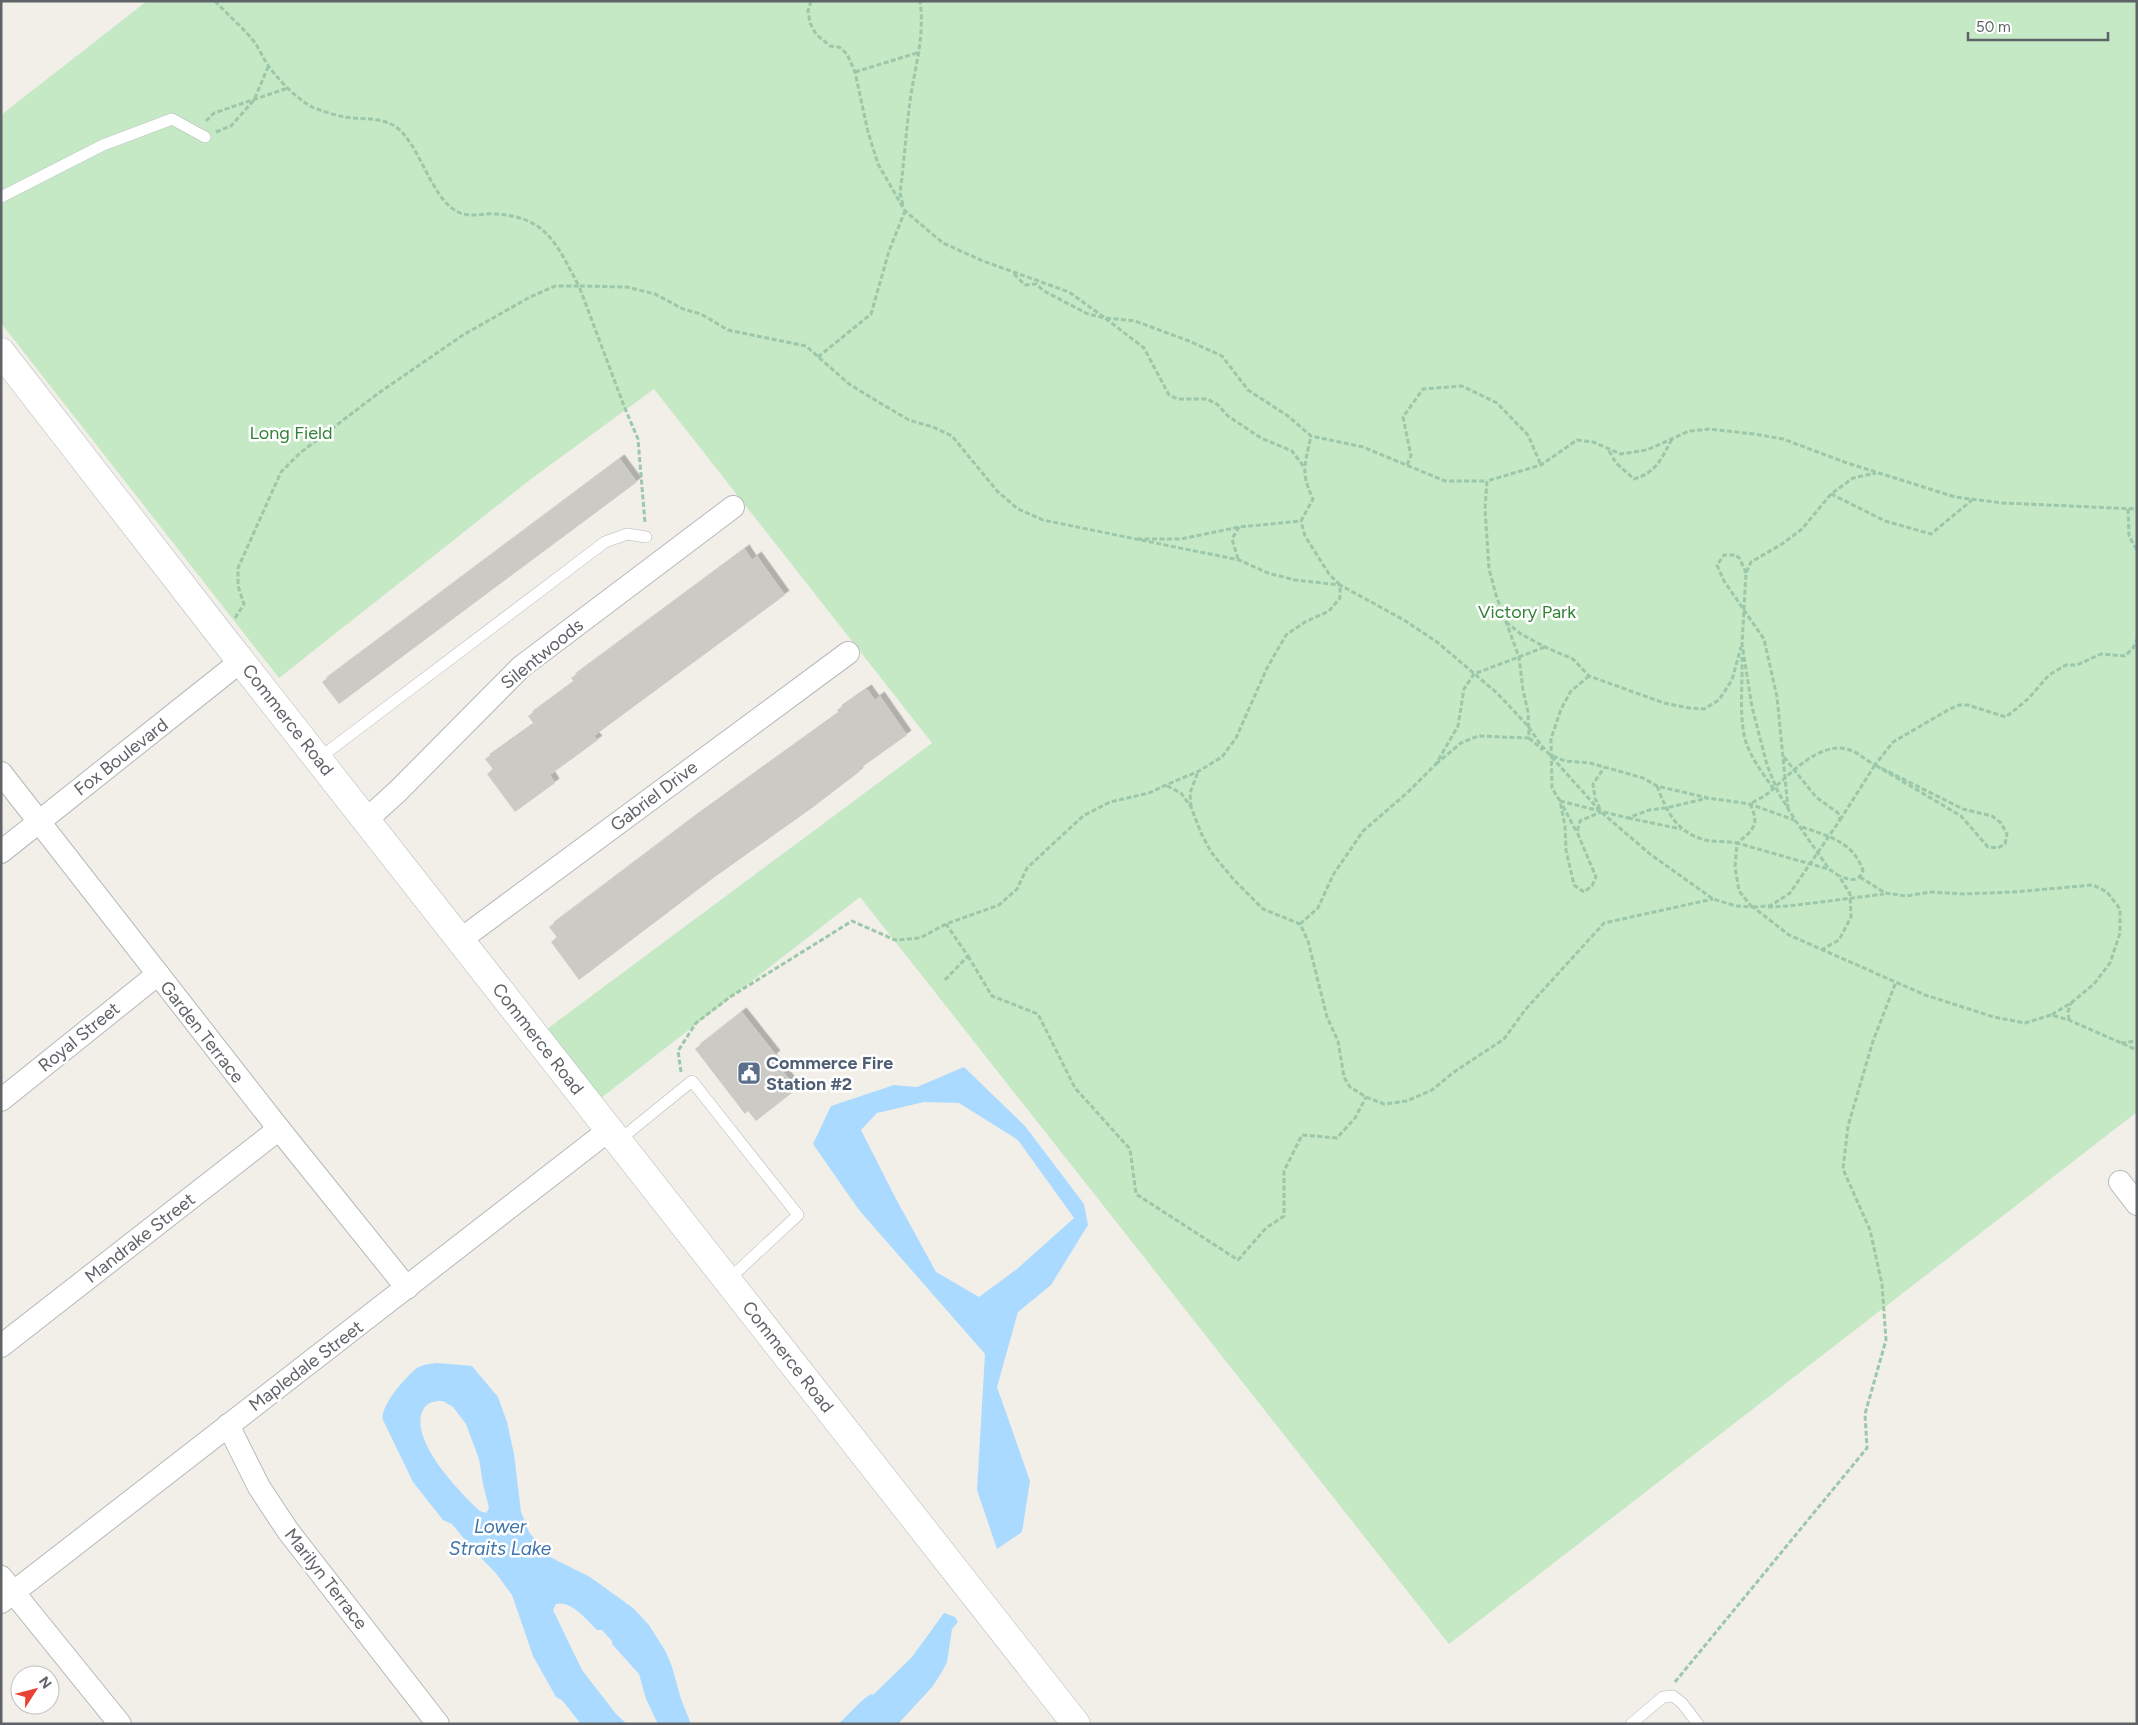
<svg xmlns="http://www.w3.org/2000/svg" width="2138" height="1725" font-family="Figtree,sans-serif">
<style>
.green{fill:#c5e8c5}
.water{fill:#aadaff;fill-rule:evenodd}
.building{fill:#cccac5;filter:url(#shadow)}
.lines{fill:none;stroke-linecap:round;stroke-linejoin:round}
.service-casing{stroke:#b5b8bc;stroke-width:12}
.minor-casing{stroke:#b5b8bc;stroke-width:24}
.secondary-casing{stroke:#b6babf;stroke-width:29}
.path{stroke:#9cc7a9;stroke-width:3;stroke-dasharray:5 2.5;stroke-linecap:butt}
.service{stroke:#fff;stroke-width:11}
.minor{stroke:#fff;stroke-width:22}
.secondary{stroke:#fff;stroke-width:28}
.labels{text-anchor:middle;stroke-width:5;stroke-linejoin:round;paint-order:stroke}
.park-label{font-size:18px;fill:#348238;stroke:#fff}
.street-label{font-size:18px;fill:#5f6368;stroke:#fff}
.service-label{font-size:18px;font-weight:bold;fill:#4e5e75;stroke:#fff;text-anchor:start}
.water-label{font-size:19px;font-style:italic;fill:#4174aa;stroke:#fff}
</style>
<defs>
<filter id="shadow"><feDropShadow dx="4.5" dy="-4.5" stdDeviation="0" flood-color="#0004"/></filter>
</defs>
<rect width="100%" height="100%" fill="#f1efe8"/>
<polygon class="green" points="147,1 2137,1 2137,1112 1449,1644 860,897 592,1105 539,1035 932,743 654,389 531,479 279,678 1,323 1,115"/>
<g class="water">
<path d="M964,1067L1025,1126L1084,1204L1088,1225L1051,1285L1018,1312L997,1387L1030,1481L1022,1532L997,1549L977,1490L985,1354L859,1210L813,1144L831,1106L894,1085L917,1087ZM924,1102L959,1103L1018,1140L1074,1218L1017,1269L979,1297L936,1272L895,1197L861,1130L877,1113Z"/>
<path d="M437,1363L472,1366L498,1397L507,1422L514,1454L521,1512L529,1532L548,1556L590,1577L633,1608L649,1625L666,1652L672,1667L681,1699L691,1724H658L646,1699L639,1674L612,1644V1641L602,1630H597C587,1620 571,1600 556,1604L553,1610L582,1670L616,1714L627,1724H581L562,1700L556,1697L533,1656L512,1595L495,1572L474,1551L452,1524L443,1520L413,1482L383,1420C379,1407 407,1375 417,1368C424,1364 429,1364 437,1363ZM443,1401L453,1407L466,1424L479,1459L483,1484L489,1508L486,1513L480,1511C460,1493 408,1439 423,1410C427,1402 434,1401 443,1401Z"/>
<path d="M944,1613L955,1617L958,1622L952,1629L947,1662L943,1670L933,1686L898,1724H838C850,1714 859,1701 871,1694L873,1695L912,1657Z"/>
</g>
<g class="building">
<polygon points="620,459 637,482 339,704 322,682"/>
<polygon points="745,549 752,560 757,556 785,595 594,736 598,740 550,775 555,783 515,812 487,774 493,769 485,759 534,724 528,716 574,682 571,678"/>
<polygon points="867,689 875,700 880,696 907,735 858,770 859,772 812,808 712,879 579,980 551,942 557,937 549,927 692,819 839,713 837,710"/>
<polygon points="742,1012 776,1055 772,1058 797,1089 756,1121 748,1111 745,1114 695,1049"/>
</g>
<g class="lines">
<g class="service-casing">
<g id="service">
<polyline points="1,197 103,145 172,119 205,137"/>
<polyline points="318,759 605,542 627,534 646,537"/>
<polyline points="618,1141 692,1081 798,1215 728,1280"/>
<polyline points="1631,1724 1663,1697 1673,1696 1682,1703 1698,1724"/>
</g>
</g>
<g class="minor-casing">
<g id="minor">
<polyline points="1,773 279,1129 407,1288"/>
<polyline points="366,820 397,792 521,667 733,507"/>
<polyline points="1,852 241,661"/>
<polyline points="460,940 848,653"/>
<polyline points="1,1100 158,974"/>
<polyline points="2120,1182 2137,1204"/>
<polyline points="1,1346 279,1129"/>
<polyline points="228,1425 259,1487 288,1531 438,1724"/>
<polyline points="1,1577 120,1724"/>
<polyline points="1,1602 609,1130"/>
</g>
</g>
<g class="secondary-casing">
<polyline id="secondary" points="1,352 222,637 1076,1724"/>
</g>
<g class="path">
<path d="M215,1C227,14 241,26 252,39C259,47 262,57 268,65C277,79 297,99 312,107C321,111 335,115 344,117C362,120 380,116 396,127C420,144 431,199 458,212C470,218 483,213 496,214C548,217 557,246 579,286L627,287L655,294L683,309L701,314L728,330L806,346L849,384L880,403L909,420L933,427L952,436L998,492L1018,509L1043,520L1239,560L1268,573L1295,580L1340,585L1404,620L1437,642L1497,693L1528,726L1541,745L1601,812L1650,854L1713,899L1736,906L1753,907L1789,935L1925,995L1994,1017L2025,1023L2051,1015L2069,1020L2137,1050"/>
<polyline points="811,1 808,11 810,23 816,34 830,46 839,47 847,54 855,72 868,132 878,164 905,211 943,243 983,261 1069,292 1105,318 1135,321 1189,341 1222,356 1248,390 1288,416 1311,436 1363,447 1445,481 1487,481"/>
<polyline points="855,72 920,52"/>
<polyline points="206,121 214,113 288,88"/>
<polyline points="216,132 231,126 254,100 268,67"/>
<path d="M903,205L900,193C904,163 906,132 910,101C915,66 925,37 920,1"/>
<polyline points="1014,274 1025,285 1036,284 1044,291 1088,314 1105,318 1144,348 1169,395 1178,399 1207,399 1217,404 1228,416 1261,438 1292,451 1304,467"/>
<polyline points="818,357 871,314 889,251 905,211"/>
<path d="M1609,451L1616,463L1634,479C1657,472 1661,459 1672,439"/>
<polyline points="1407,465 1411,456 1403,417 1423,389 1462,386 1497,403 1528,435 1541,465"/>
<polyline points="1831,494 1885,521 1931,534 1972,500"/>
<polyline points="2128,509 2129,536 2137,550"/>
<path d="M1137,539H1181L1239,527L1301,521L1313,499C1300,471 1305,465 1311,436"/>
<polyline points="1238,559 1232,539 1239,527"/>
<polyline points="1746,573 1740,559 1736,555 1724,555 1717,565 1724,581 1764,639 1777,697 1788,808"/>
<polyline points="235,618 244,604 238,586 238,568 281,472 300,453 380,392 463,335 530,297 555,286 579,286 624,406 638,439 645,523"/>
<polyline points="1506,622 1521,634 1545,647 1573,659 1589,676 1664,703 1689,708 1704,709 1719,700 1732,680 1741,647"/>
<path d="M1742,657C1743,682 1738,722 1747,745C1753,761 1764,775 1773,788"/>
<polyline points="1589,676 1571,691 1561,709 1551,739 1552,788 1560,801 1565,826 1566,850 1574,885 1584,892 1592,886 1596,877 1577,832 1580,821 1601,812"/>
<polyline points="1529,738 1543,750"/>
<polyline points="1553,756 1565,761 1590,763 1615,770 1643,778 1657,786 1708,798 1750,804 1794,820"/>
<polyline points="1436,764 1461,743 1478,736 1529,738 1528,712 1523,690 1519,657 1496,595 1489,569 1485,509 1487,481 1541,465 1577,440 1593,442 1621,454 1647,450 1689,431 1709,429 1754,434 1783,439 1847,463 1955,497 2003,503 2137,509"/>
<polygon points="1875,765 1963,809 1992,816 2001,823 2007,834 2005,844 1998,848 1988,847 1961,816"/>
<polyline points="1167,786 1181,793 1191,807 1201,833 1211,852 1234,880 1263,909 1300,924 1308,941 1327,1017 1338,1041 1344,1077 1350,1087 1366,1097 1384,1104 1407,1101 1432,1090 1454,1072 1504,1039 1525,1010 1604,923 1713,899"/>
<path d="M1657,786C1667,812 1676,832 1705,840C1715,842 1727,841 1737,843C1754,830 1760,824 1750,804C1755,801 1762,798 1767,794C1788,777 1821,737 1852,751C1860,754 1867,761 1875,765L1893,742L1948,710L1959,705H1968L2006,717L2028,699L2049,675L2066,665H2077L2101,654L2125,656L2133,648L2137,639"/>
<polyline points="1560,801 1628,818 1649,810 1666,808 1708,798"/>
<polyline points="1563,806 1576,831"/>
<polyline points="1191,807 1190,793 1198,772"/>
<polyline points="1600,809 1595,798 1593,784 1604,768"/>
<polyline points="1628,818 1681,829"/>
<polyline points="1840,820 1875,765"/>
<path d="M1802,827C1828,836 1854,842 1863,871C1858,883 1850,880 1840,876"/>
<polyline points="1860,877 1885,893 1906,896 1930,892 1964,894 2014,892 2093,885 2107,892 2120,909 2120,933 2110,963 2094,984 2071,1003 2051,1015"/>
<polyline points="1752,907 1739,891 1735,867 1737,843 1828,869"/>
<polyline points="1753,907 1770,906 1790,893 1840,820 1838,813 1816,797 1783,756"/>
<polyline points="1768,907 1789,906 1884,894"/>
<polyline points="1300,924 1318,908 1333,875 1363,831 1407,793 1436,764 1458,726 1464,689 1474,674 1545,647"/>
<polyline points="1821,950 1839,940 1851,917 1850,894 1839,876 1829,869 1795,820 1778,792 1767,765 1752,707 1742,644 1746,573 1751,562 1782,544 1802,529 1831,494 1853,478 1876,473"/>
<polyline points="968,956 992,996 1038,1014 1075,1088 1130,1149 1136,1194 1238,1260 1266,1228 1284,1216 1284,1171 1302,1135 1337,1138 1355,1118 1366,1097"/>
<polyline points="945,980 968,956 946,924"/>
<polyline points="2069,1020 2068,1012 2071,1003"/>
<polyline points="2121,1043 2137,1041"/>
<polyline points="681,1072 678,1051 696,1023 730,997 852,921 895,940 920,938 946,924 999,905 1017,889 1027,868 1083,816 1110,802 1149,793 1166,785 1199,771 1222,757 1236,738 1267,668 1286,635 1305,622 1329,611 1340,598 1340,585 1329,574 1305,536 1301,521"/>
<polyline points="1675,1682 1867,1448 1865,1414 1886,1340 1882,1284 1870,1230 1843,1169 1848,1126 1873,1041 1896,982"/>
</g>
<use href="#service" class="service"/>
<use href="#minor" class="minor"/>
<use href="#secondary" class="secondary"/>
</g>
<defs>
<g id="civic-square" transform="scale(1.25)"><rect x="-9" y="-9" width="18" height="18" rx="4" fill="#5c6f8a" stroke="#fff"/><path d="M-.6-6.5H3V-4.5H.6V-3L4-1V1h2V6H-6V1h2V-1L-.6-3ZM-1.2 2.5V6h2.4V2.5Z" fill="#fff"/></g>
</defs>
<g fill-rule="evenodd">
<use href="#civic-square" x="749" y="1073"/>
</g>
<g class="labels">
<g class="park-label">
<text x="291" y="439">Long Field</text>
<text x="1527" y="618">Victory Park</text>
</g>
<g class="street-label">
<text transform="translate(542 654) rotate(-39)" y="6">Silentwoods</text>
<text transform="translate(288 720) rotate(52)" y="6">Commerce Road</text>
<text transform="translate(121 757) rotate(-38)" y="6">Fox Boulevard</text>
<text transform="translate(654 796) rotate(-37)" y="6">Gabriel Drive</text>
<text transform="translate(202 1032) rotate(52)" y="6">Garden Terrace</text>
<text transform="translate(79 1037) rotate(-39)" y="6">Royal Street</text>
<text transform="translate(538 1039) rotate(52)" y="6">Commerce Road</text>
<text transform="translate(140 1238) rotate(-38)" y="6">Mandrake Street</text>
<text transform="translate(788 1357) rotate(52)" y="6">Commerce Road</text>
<text transform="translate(306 1366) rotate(-37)" y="6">Mapledale Street</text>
<text transform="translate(326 1579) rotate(52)" y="6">Marilyn Terrace</text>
</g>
<g class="service-label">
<text x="766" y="1069">Commerce Fire<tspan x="766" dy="21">Station #2</tspan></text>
</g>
<g class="water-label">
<text x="500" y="1533">Lower<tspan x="500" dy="22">Straits Lake</tspan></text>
</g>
</g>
<rect width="2138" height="1725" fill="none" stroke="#5f6368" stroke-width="5"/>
<g transform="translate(35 1690) rotate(54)"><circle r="24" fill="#ffffff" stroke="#bfc1c3"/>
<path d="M0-4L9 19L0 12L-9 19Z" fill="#ea4335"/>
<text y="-8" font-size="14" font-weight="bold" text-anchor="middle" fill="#5f6368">N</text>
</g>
<path d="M1968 32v8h140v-8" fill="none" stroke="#5f6368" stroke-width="2.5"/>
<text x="1976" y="32" font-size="15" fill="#5f6368" stroke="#ffffff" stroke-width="4" paint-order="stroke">50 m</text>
</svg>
